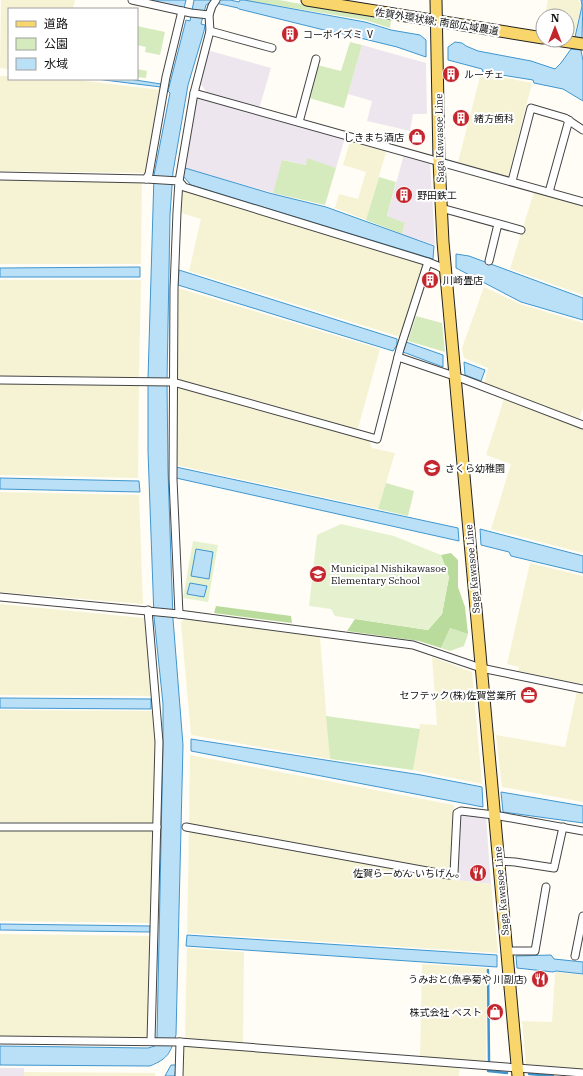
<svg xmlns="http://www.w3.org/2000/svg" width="583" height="1076" font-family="'IBM Plex Serif','Noto Sans JP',serif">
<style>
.industrial{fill:#eee6ef}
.farmland{fill:#f6f3d4}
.green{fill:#d5ebbd}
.forest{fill:#b9dc9c}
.pitch{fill:#e6f2cf}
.water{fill:#b9e0f7;stroke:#3f96cf}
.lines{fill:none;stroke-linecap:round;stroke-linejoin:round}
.stream{stroke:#3f96cf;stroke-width:2.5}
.minor-casing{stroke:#444;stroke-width:9}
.primary-casing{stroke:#222;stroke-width:13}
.minor{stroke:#fff;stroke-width:7}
.primary{stroke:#f9d66b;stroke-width:11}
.labels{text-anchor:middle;stroke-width:4;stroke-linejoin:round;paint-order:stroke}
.street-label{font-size:10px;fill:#111;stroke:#fff}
.poi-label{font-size:10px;fill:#111;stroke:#fff;text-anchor:start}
</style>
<rect width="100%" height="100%" fill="#fffdf5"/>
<g class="industrial">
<polygon points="362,45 426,63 427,114 413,114 410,131 367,121 372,101 348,94"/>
<polygon points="207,50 271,68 259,109 209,95 199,82"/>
<polygon points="196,96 345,138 336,168 308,159 306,165 283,160 273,193 184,168"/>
<polygon points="404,154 430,161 435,245 402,234 405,223 387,217"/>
<polygon points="459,812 486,818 491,884 455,880"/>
<rect x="0" y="1068" width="24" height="8"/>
</g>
<g class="farmland">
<polygon points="1,0 75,0 73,9 9,9 9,69 0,68"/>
<polygon points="548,0 579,0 581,7 574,37 567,36 567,16 545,16"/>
<polygon points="481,73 532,83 508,177 458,162"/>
<polygon points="0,76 9,76 9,79 70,79 161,90 146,173 0,171"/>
<polygon points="351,138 387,149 366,220 335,208 339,194 358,199 366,172 343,165"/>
<polygon points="0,179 142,182 141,264 0,264"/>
<polygon points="181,189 423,265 400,337 189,271 201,219 178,212"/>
<polygon points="534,192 583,206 583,295 510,269"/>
<polygon points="0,280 141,280 139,378 0,376"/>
<polygon points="484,287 520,304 583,323 583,408 579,420 484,384 488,368 464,358 462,348"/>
<polygon points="178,288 380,349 357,432 178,380"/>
<polygon points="0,383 139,386 138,478 0,475"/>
<polygon points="177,387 369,441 372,448 395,453 378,509 176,465"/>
<polygon points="504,399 583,428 583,553 491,529 511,464 486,455"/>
<polygon points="0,492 139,495 143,604 0,592"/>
<polygon points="530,563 583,576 583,684 518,671 519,667 507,664"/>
<polygon points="0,604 144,618 152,696 0,695"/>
<polygon points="184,619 320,637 330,759 191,735 181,623"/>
<polygon points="432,657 472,672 482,784 413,770 420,724 437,725"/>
<polygon points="577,691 583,692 583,802 502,787 496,735 565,747"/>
<polygon points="0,710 153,711 155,742 153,823 0,822"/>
<polygon points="190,755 454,805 452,873 189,824"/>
<polygon points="0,830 153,830 151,923 0,921"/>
<polygon points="189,831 455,880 491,884 498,953 187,933"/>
<polygon points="0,934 151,936 148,1038 0,1036"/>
<polygon points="187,948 244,952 243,1043 185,1038"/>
<polygon points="422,964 487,968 486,1062 420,1057"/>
<polygon points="555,972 583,975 583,1069 526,1064 522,1021 552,1022"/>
<polygon points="184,1046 460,1067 459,1076 183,1076"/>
<polygon points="24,1072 155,1073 155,1076 24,1076"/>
</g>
<g class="green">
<polygon points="244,0 279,0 391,20 390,28 365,20"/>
<polygon points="137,26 165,32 160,55 145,52 146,47 137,45"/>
<polygon points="350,42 362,45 344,108 309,98 317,65 341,71"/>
<polygon points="137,69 147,71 146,78 137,77"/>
<polygon points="307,158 336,168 325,205 273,193 282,160 306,165"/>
<polygon points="379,177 396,182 387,216 405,223 402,234 366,220"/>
<polygon points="416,316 442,323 445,352 408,341"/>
<polygon points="386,483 414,491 408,516 378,509"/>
<polygon points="450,628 468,634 464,646 450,651 441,648"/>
<polygon points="326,716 420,729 413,770 330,759"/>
</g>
<g class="forest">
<polygon points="451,553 458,560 458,587 465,607 468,634 450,628 441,648 419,641 347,631 355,619 428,630 442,614 449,577 441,555"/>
<polygon points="216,606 291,616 292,623 214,613"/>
</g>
<g class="pitch">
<polygon points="341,524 394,536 441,555 449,577 442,614 428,630 335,616 331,609 309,606 317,535"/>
<polygon points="193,541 218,545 208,602 183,598"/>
</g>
<g class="water">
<polygon points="148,0 186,0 184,8"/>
<path d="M194,0H230L239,2L240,0H244L365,22L391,30L420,35L426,40V57L397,47L344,34L328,31L239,9L238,8L211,2L206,5L201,24L205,25L204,31L188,85L173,172L170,215L167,381L168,471L173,619L183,745L176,1035C170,1053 169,1058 150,1066L0,1065V1046L148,1048L155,1046L157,1038L163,746V704L154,617L148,451V379L154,175L170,93L168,91L186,20L190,21Z"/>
<polygon points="581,0 583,0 582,38 575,37 582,6"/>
<polygon points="455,42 462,43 466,46 478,51 531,61 555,69 561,63 571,49 581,50 583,61 583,101 563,89 534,83 533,80 483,72 482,69 448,60 448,47"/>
<polygon points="96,79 129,79 161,84 161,87"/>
<polygon points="185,168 269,193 326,207 434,246 433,259 191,185 183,176"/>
<polygon points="456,254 469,256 583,298 583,320 521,302 456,268"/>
<polygon points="140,267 140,277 0,277 0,268"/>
<polygon points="179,270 397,339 397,345 393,351 178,285"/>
<polygon points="406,342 443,355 443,367 403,352"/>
<polygon points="464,362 485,370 481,381 465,375"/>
<polygon points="176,467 458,528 459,541 176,478"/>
<polygon points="0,478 139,481 140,492 0,489"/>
<polygon points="480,529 583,556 583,573 511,556 509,552 481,545"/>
<polygon points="196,549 213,552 209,579 191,576"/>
<polygon points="190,583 207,586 204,597 187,594"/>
<polygon points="0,698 151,699 151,709 0,708"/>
<polygon points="191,739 421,775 482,787 483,807 191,751"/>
<polygon points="501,792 583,806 583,823 503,812"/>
<polygon points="0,924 150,926 150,932 0,930"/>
<polygon points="187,935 497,955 497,967 186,946"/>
<polygon points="551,955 554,959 583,962 583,974 556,971 553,972 517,968 516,956"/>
<polygon points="171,1065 176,1065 175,1076 165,1076"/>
</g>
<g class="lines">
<g class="stream">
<polyline points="488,970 489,1061"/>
<polyline points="488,1071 507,1073"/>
<polyline points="529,1074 553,1076"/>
</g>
<g class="minor-casing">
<g id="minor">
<polyline points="132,0 191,13 209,15"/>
<polyline points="210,31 272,48"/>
<polyline points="194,93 583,202"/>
<polyline points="299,122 316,59"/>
<polyline points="0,176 146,179 179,181 184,187 428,262 438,266 446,271"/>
<polyline points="146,179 149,174 166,77 182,11"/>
<polyline points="512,181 531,108 565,118 583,130"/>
<polyline points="549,192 569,120"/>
<polyline points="441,208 521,230"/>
<polyline points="489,261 498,224"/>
<polyline points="398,357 463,379 583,425"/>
<polyline points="0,380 173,382 377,439 400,349 428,262"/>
<polyline points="0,597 179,614 413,645 481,668 583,689"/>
<polyline points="148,610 159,742 151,1041"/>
<polyline points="179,614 173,479 174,289 177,212 179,181 194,93 210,31 209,15 212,6 216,0"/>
<polyline points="0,827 157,827"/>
<polyline points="186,827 449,875 454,873 457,813 461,811 494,815 583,831"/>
<polyline points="498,861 515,862 554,868 563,827"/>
<polyline points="506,951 535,951 546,887"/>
<polyline points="575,956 583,916"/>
<polyline points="0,1040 180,1042 583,1073"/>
<polyline points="179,1076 180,1042"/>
</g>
</g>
<g class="primary-casing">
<g id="primary">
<polyline points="307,0 543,38"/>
<polyline points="436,0 439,161 443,242 518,1076"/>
<polyline points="556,40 583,44"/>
</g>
</g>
<use href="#minor" class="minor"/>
<use href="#primary" class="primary"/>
</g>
<defs>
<g id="building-disc" transform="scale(0.9)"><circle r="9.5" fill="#c4262e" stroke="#fff"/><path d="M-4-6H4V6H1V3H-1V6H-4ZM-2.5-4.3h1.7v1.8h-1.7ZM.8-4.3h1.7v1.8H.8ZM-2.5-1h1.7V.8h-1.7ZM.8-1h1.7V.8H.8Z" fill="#fff"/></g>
<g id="shop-disc" transform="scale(0.9)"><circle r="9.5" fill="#c4262e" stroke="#fff"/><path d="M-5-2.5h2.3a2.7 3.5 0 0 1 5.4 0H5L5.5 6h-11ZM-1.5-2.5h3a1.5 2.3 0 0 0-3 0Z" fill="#fff"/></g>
<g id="school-disc" transform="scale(0.9)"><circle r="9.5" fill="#c4262e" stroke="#fff"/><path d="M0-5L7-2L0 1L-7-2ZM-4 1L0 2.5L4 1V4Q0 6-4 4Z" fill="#fff"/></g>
<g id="office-disc" transform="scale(0.9)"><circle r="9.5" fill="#c4262e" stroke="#fff"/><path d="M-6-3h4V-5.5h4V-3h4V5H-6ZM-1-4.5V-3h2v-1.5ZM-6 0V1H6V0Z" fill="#fff"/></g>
<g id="restaurant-disc" transform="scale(0.9)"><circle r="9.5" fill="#c4262e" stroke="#fff"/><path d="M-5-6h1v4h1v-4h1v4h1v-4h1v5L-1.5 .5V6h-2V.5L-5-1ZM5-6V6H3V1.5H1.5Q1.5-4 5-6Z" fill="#fff"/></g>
</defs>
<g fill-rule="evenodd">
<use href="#building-disc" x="290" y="34"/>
<use href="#building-disc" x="451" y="74"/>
<use href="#building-disc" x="461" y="118"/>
<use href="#shop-disc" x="417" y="137"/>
<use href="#building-disc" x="404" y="195"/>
<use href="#building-disc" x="430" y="280"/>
<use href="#school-disc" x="432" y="468"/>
<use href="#school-disc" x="318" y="574"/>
<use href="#office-disc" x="529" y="695"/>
<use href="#restaurant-disc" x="478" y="873"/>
<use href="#restaurant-disc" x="540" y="979"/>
<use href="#shop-disc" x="495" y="1012"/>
</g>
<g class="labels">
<g class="street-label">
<text transform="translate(437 21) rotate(9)" y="4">佐賀外環状線; 南部広域農道</text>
<text transform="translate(439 138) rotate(-91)" y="4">Saga Kawasoe Line</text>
<text transform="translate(472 569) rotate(-95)" y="4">Saga Kawasoe Line</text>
<text transform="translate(501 891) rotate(-95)" y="4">Saga Kawasoe Line</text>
</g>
<g class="poi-label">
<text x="303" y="38">コーポイズミ Ⅴ</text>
<text x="464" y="78">ルーチェ</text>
<text x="474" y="122">緒方歯科</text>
<text x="404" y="141" text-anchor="end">しきまち酒店</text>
<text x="417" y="199">野田鉄工</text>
<text x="443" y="284">川崎畳店</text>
<text x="445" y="472">さくら幼稚園</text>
<text x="331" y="572">Municipal Nishikawasoe<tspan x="331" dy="12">Elementary School</tspan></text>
<text x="516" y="699" text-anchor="end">セフテック(株)佐賀営業所</text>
<text x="465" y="877" text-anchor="end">佐賀らーめん いちげん。</text>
<text x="527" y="983" text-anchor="end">うみおと(魚亭菊や 川副店)</text>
<text x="482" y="1016" text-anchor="end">株式会社 ベスト</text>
</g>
</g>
<rect x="8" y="8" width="130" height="72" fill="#ffffff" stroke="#a0a0a0"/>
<rect x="16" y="21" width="20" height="6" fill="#f9d66b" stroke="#a0a0a0"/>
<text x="44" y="28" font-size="12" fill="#111111">道路</text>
<rect x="16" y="38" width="20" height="12" fill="#d5ebbd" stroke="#a0a0a0"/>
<text x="44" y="48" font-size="12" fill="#111111">公園</text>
<rect x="16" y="58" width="20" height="12" fill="#b9e0f7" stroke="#a0a0a0"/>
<text x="44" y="68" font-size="12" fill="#111111">水域</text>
<g transform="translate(555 28)"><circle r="19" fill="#ffffff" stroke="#a0a0a0"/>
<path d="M0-3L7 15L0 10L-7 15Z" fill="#c4262e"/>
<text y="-6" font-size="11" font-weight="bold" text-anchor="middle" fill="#111111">N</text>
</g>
</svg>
